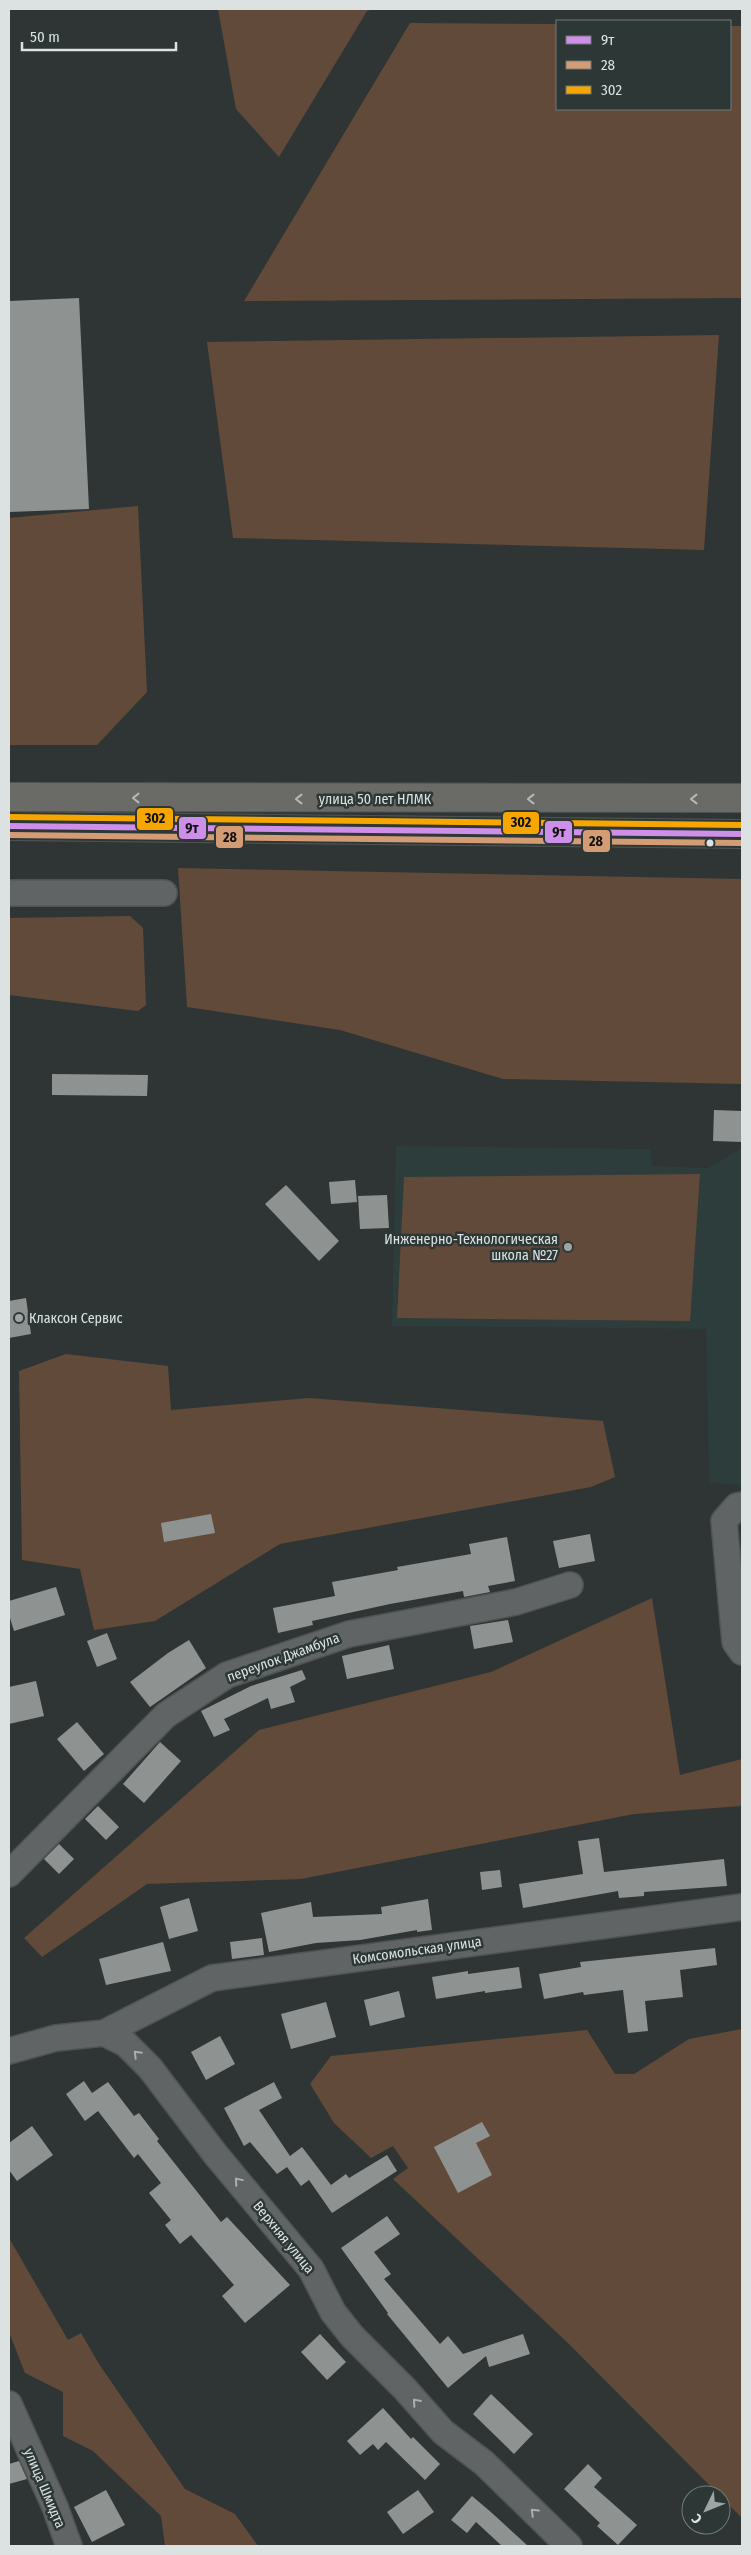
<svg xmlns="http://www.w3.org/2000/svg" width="751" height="2555" font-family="'Fira Sans Condensed',sans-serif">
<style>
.built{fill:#2c3d3b}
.green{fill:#614a3a}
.building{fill:#8e9392}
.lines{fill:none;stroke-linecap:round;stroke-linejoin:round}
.street-casing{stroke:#4f5453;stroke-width:28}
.secondary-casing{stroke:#4f5453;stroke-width:30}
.street{stroke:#606464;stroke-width:25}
.secondary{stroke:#6a6a67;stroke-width:28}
.bus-1-casing{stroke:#2d3736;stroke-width:10}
.bus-2-casing{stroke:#2d3736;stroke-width:10}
.bus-3-casing{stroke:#2d3736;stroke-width:10}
.bus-1{stroke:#ce8fe9;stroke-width:6}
.bus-2{stroke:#d39c74;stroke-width:6}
.bus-3{stroke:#f7a600;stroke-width:6}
.oneway{stroke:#b4b8b6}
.oneway2{stroke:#aab0af}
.bus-dot{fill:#dce2e1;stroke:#2d3736;stroke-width:2}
.poi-dot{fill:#9fa5a4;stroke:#2d3736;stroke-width:2}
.labels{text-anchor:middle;stroke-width:5;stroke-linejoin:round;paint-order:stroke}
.street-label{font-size:14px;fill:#dce2e1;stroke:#2d3736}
.poi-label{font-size:14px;fill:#dce2e1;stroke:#2d3736;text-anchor:end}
.line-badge{stroke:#2d3736;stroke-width:2}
.pale-badge-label{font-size:14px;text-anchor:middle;font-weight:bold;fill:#111}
</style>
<rect width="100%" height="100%" fill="#2f3534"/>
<polygon class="built" points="396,1146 651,1149 652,1166 708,1168 742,1148 742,1485 709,1483 706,1329 392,1326"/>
<g class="green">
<polygon points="218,9 374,9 367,11 279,157 236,109"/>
<polygon points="410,23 557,24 557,109 730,109 730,26 742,26 742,298 244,301"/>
<polygon points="719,335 704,550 233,538 207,342"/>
<polygon points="138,506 147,692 97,745 9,745 9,518"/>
<polygon points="178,868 742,879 742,1084 503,1079 340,1030 187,1007"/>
<polygon points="130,916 143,928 146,1005 138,1011 9,995 9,918"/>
<polygon points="700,1174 690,1321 397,1318 404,1177"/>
<polygon points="66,1354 168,1366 171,1410 309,1398 603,1421 615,1477 591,1487 280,1544 155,1621 94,1630 80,1569 22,1560 19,1371"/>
<polygon points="652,1598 680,1775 742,1759 742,1806 634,1814 301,1879 147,1884 42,1957 24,1938 259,1730 491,1672"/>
<polygon points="742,2029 742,2518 569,2344 393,2179 408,2168 393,2146 371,2158 334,2123 310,2084 331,2056 587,2030 615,2074 634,2074 689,2039"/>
<polygon points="9,2238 68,2340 81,2333 99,2364 185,2489 235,2514 258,2546 165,2546 161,2516 93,2451 63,2436 63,2392 25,2373 9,2332"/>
</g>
<g class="building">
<polygon points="79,298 89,509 9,512 9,301"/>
<polygon points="52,1074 148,1075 147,1096 52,1095"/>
<polygon points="714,1110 742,1111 742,1142 713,1141"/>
<polygon points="355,1180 357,1202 331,1204 329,1182"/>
<polygon points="286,1185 339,1241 319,1261 265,1204"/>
<polygon points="387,1195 389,1228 360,1229 358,1196"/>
<polygon points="26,1298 31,1334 9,1338 9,1301"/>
<polygon points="211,1514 215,1533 164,1542 161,1523"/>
<polygon points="590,1534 595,1561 559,1568 553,1541"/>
<polygon points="507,1537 515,1581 488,1586 490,1592 464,1597 463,1591 390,1604 312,1621 313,1625 278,1633 273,1608 335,1596 332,1582 398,1570 397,1567 471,1554 469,1544"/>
<polygon points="56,1587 65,1615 14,1631 9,1615 9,1601"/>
<polygon points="508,1620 513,1642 474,1649 470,1626"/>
<polygon points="107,1633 117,1659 97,1667 87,1641"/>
<polygon points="189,1640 206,1668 150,1707 130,1682 168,1653"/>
<polygon points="389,1645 394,1669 347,1679 342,1656"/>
<polygon points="302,1670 306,1679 290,1687 295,1702 271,1709 268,1698 224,1719 230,1730 214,1737 201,1711 251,1686"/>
<polygon points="36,1681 44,1716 9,1724 9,1687"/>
<polygon points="77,1722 104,1754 84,1771 57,1739"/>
<polygon points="160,1742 181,1761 144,1803 123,1784"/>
<polygon points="98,1806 119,1827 106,1840 85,1819"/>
<polygon points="599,1838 604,1872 724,1859 727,1886 644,1892 644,1896 619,1898 618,1891 523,1908 519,1884 583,1874 578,1841"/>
<polygon points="59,1844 74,1859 59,1874 44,1859"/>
<polygon points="500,1870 502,1887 482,1890 480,1872"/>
<polygon points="189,1898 198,1931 169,1939 160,1907"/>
<polygon points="428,1899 432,1930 417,1932 417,1930 360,1940 316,1943 269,1952 261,1913 311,1902 313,1917 382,1914 381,1907"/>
<polygon points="262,1938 264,1955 232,1959 230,1942"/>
<polygon points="163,1942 171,1971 106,1985 99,1959"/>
<polygon points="715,1948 717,1965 680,1970 683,1997 645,2001 648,2031 628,2033 623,1990 584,1995 583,1992 544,1999 539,1974 581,1967 580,1962"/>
<polygon points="519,1967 522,1988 485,1993 485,1991 436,1999 432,1977 468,1971 468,1974"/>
<polygon points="399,1991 405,2017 370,2026 364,2000"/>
<polygon points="326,2002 336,2037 291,2049 281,2014"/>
<polygon points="220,2036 235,2064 206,2080 191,2052"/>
<polygon points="84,2081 92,2093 108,2082 134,2116 139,2113 159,2139 157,2141 221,2222 227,2217 290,2285 245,2323 222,2296 234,2285 191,2235 180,2244 165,2225 171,2220 149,2193 161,2183 138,2154 134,2158 98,2111 85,2121 66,2094"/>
<polygon points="274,2082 282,2098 259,2110 290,2156 302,2147 331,2185 346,2174 349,2178 387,2155 397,2171 332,2213 309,2180 301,2186 287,2167 277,2174 250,2142 244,2146 224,2108"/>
<polygon points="482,2122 490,2136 476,2143 492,2175 458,2193 434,2147"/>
<polygon points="32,2126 53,2155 17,2181 9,2170 9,2143"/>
<polygon points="387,2216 400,2234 374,2252 391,2274 384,2279 440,2344 448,2336 463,2354 523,2334 530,2354 489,2367 486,2356 448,2388 387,2314 388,2313 341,2248"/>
<polygon points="320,2334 346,2362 327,2380 301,2352"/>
<polygon points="491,2394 533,2434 514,2454 473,2414"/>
<polygon points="383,2408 411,2439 413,2437 440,2464 425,2480 386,2442 378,2450 373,2444 360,2455 347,2441"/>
<polygon points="19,2461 27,2479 9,2484 9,2464"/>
<polygon points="588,2464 602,2478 594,2487 637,2525 618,2545 597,2526 600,2523 564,2489"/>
<polygon points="106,2490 125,2525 92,2542 74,2507"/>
<polygon points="418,2490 434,2512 403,2534 387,2512"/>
<polygon points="472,2496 492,2513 528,2546 502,2546 476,2522 467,2533 451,2520"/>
</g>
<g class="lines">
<g class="street-casing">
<g id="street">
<polyline points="9,893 164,893"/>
<polyline points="742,1505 737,1506 724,1521 735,1642 742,1652"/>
<polyline points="9,1874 166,1715 227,1675 349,1634 516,1602 570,1585"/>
<polyline points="104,2033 126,2044 150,2068 216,2155 311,2269 333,2312 352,2336 405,2389 443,2432 484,2463 569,2546"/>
<polyline points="9,2051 56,2038 104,2033 212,1978 742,1907"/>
<polyline points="9,2404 55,2507 69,2546"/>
</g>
</g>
<g class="secondary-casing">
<g id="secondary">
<polyline points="9,797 742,798"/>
<polyline points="9,826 742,834"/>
</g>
</g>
<use href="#street" class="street"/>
<use href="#secondary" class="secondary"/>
<g class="bus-1-casing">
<polyline id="bus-1" points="9,826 742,834"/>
</g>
<g class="bus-2-casing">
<polyline id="bus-2" points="9,835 742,843"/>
</g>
<g class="bus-3-casing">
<polyline id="bus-3" points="9,817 742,825"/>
</g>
<use href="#bus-1" class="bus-1"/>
<use href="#bus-2" class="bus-2"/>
<use href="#bus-3" class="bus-3"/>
</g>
<defs><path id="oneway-chevron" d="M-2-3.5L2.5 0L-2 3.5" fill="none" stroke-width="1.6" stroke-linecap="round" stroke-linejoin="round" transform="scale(1.25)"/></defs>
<g class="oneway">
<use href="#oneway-chevron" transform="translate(136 798) rotate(-180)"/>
<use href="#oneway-chevron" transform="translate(299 799) rotate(-180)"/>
<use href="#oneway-chevron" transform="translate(531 799) rotate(-180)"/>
<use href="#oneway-chevron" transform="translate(694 799) rotate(180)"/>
</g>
<g class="oneway2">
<use href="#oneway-chevron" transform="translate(137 2054) rotate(-135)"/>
<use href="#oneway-chevron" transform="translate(238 2181) rotate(-130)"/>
<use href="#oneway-chevron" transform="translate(416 2402) rotate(-131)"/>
<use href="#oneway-chevron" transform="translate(534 2512) rotate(-136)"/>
</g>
<circle class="bus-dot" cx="710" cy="843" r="4.5"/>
<g class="poi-dot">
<circle cx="568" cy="1247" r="5"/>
<circle cx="19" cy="1318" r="5"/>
</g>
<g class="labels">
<g class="street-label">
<text x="375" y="804">улица 50 лет НЛМК</text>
<text transform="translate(283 1657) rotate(-20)" y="5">переулок Джамбула</text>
<text transform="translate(417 1950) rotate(-8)" y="5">Комсомольская улица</text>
<text transform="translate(284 2237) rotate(51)" y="5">Верхняя улица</text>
<text transform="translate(45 2488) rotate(67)" y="5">улица Шмидта</text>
</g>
<g class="poi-label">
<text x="558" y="1244">Инженерно-Технологическая<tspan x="558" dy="16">школа №27</tspan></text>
<text x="29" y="1323" text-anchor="start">Клаксон Сервис</text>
</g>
</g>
<g class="line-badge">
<rect x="136" y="807" width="38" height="24" rx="5" fill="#f7a600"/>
<rect x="502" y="811" width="38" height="24" rx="5" fill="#f7a600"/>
<rect x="178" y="816" width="29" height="24" rx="5" fill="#ce8fe9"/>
<rect x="544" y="820" width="29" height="24" rx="5" fill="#ce8fe9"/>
<rect x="215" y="825" width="29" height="24" rx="5" fill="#d39c74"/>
<rect x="582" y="829" width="29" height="24" rx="5" fill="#d39c74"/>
</g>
<g class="pale-badge-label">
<text x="155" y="823">302</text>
<text x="521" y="827">302</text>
<text x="192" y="833">9т</text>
<text x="559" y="837">9т</text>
<text x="230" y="842">28</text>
<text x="596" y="846">28</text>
</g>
<rect width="751" height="2555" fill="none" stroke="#dce2e1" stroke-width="20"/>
<rect x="556" y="20" width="175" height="90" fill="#2d3736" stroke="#737b7a"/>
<rect x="566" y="36" width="25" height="8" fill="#ce8fe9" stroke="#737b7a"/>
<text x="601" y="45" font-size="15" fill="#dce2e1">9т</text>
<rect x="566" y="61" width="25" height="8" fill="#d39c74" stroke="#737b7a"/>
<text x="601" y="70" font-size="15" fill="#dce2e1">28</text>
<rect x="566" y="86" width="25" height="8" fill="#f7a600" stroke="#737b7a"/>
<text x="601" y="95" font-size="15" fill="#dce2e1">302</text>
<g transform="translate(706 2510) rotate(227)"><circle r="24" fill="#2d3736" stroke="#737b7a"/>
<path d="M0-4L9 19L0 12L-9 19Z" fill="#9fa5a4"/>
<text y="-8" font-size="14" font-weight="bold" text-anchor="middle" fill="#dce2e1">С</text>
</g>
<path d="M22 42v8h154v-8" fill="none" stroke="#dce2e1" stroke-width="2.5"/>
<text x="30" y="42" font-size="15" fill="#dce2e1" stroke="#2d3736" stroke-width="4" paint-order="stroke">50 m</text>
</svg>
